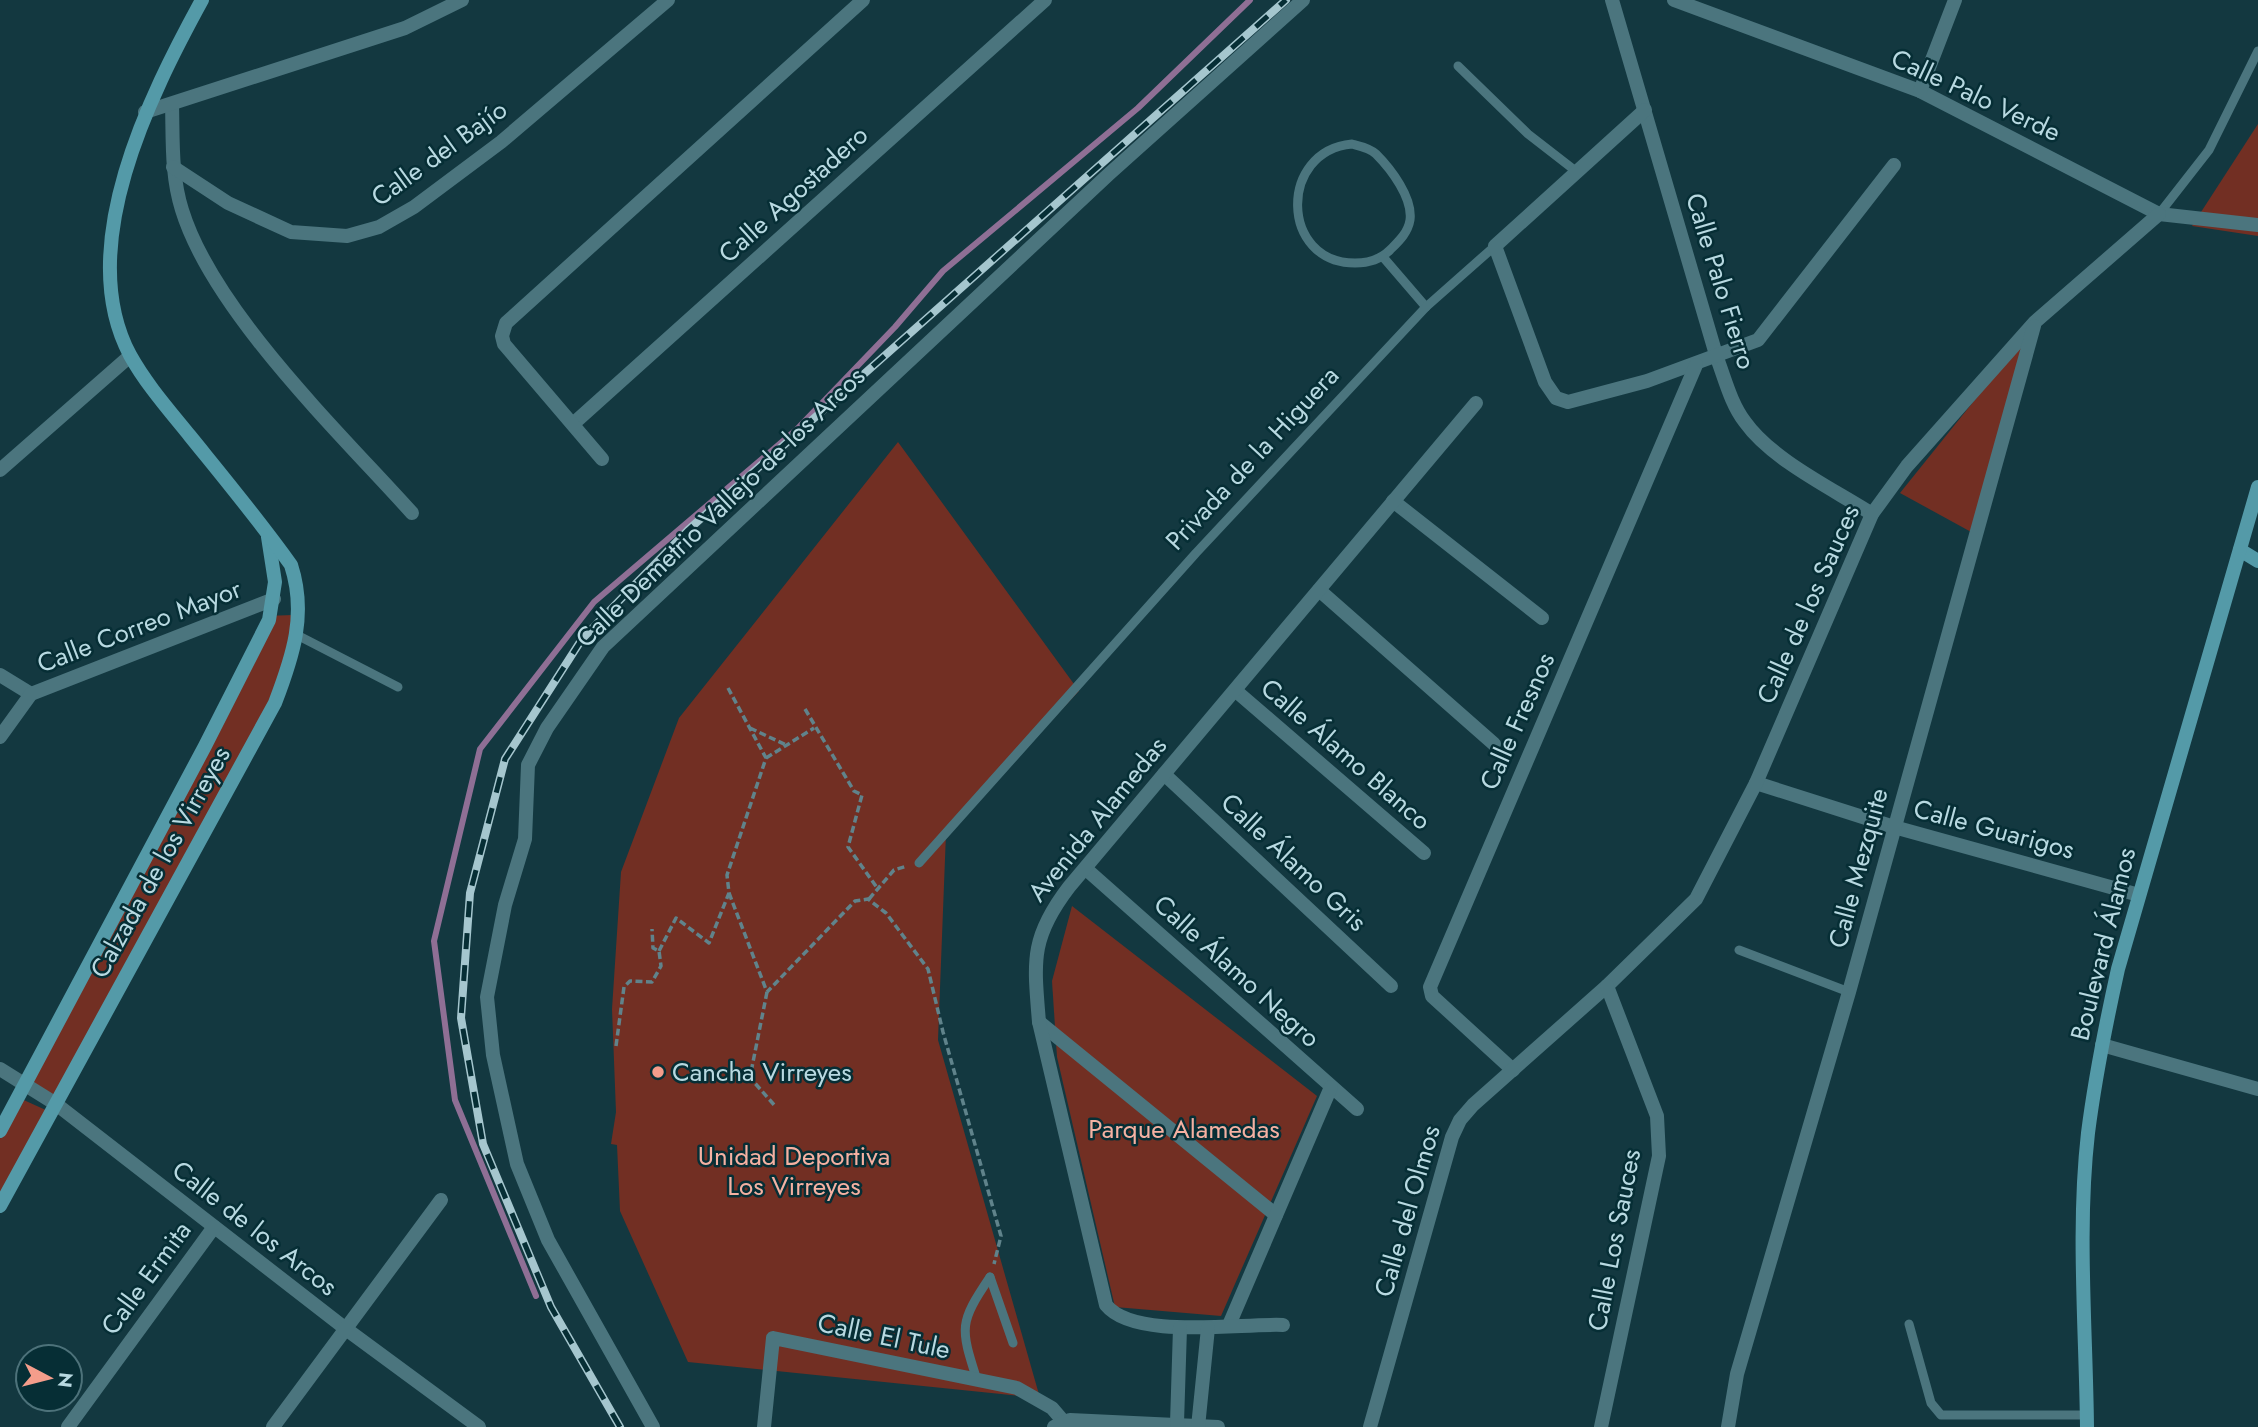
<svg xmlns="http://www.w3.org/2000/svg" width="2258" height="1427" font-family="Jost,sans-serif">
<style>
.green{fill:#722f23}
.lines{fill:none;stroke-linecap:round;stroke-linejoin:round}
.stream{stroke:#8f6f95;stroke-width:6}
.path{stroke:#60838b;stroke-width:3.5;stroke-dasharray:7 3.5;stroke-linecap:butt}
.lane{stroke:#4b757e;stroke-width:9}
.street{stroke:#4b757e;stroke-width:14}
.secondary{stroke:#549aa8;stroke-width:14}
.rail-casing{stroke:#a5c6ce;stroke-width:8}
.rail{stroke:#062e35;stroke-width:5;stroke-dasharray:16;stroke-linecap:butt}
.poi-dot{fill:#f49d8b;stroke:#062e35;stroke-width:2.5}
.labels{text-anchor:middle;stroke-width:5;stroke-linejoin:round;paint-order:stroke}
.street-label{font-size:26px;fill:#b8d9e1;stroke:#062e35}
.poi-label{font-size:26px;fill:#b8d9e1;stroke:#062e35;text-anchor:start}
.park-label{font-size:26px;fill:#f5b1a2;stroke:#062e35}
</style>
<rect width="100%" height="100%" fill="#133840"/>
<g class="green">
<polygon points="2258,124 2258,236 2192,226"/>
<polygon points="2027,335 1973,533 1900,493"/>
<polygon points="898,442 1079,691 946,833 938,1040 1040,1398 688,1362 620,1211 617,1145 611,1144 616,1112 612,1009 621,872 679,718"/>
<polygon points="293,615 279,687 52,1105 21,1089 265,616"/>
<polygon points="1072,906 1317,1096 1221,1316 1115,1307 1057,1057 1052,981"/>
<polygon points="17,1097 48,1111 0,1200 0,1126"/>
</g>
<g class="lines">
<polyline class="stream" points="536,1296 455,1100 434,941 480,749 594,602 797,429 895,327 943,271 1138,108 1250,0"/>
<g class="path">
<polyline points="805,709 854,791 862,795 848,847 878,889"/>
<polyline points="750,728 786,745"/>
<polyline points="766,758 814,728"/>
<polyline points="729,893 767,992 855,901 868,899 886,913 928,969 943,1032 1001,1236 994,1264"/>
<polyline points="869,899 894,870 907,866"/>
<polyline points="659,951 676,918 709,943 729,893 727,875 766,758 728,688"/>
<polyline points="767,992 751,1072 753,1081 776,1107"/>
<polyline points="616,1046 624,987 630,981 652,982 661,966 659,951 653,948 652,929"/>
</g>
<g class="lane">
<polyline points="1458,66 1528,134 1577,172"/>
<path d="M1352,144C1360,146 1370,148 1376,154C1391,169 1413,198 1410,220C1408,233 1398,242 1390,250C1380,260 1369,263 1355,263C1280,263 1278,151 1352,144Z"/>
<polyline points="2159,214 2209,150 2258,51"/>
<polyline points="1383,257 1426,307"/>
<polyline points="297,635 398,687"/>
<polyline points="919,863 1196,553 1426,307 1495,246"/>
<polyline points="1739,950 1849,992"/>
<polyline points="990,1277 1013,1343"/>
<polyline points="1909,1324 1931,1403 1941,1415 2087,1415"/>
<path d="M977,1380C960,1327 959,1323 990,1277"/>
</g>
<g class="street">
<path d="M1612,0L1717,358C1725,379 1731,404 1745,422C1772,460 1833,489 1872,514"/>
<polyline points="1674,0 1920,91 2159,214 2258,225"/>
<polyline points="1920,91 1955,0"/>
<path d="M172,104C173,140 171,175 182,210C213,311 340,433 412,513"/>
<polyline points="1645,110 1495,246 1545,382 1556,398 1568,402 1647,381 1758,340 1894,165"/>
<polyline points="145,112 405,28 462,0"/>
<polyline points="173,167 228,203 291,232 347,236 379,227 414,207 501,142 668,0"/>
<polyline points="573,424 1045,0"/>
<polyline points="602,459 504,344 502,336 506,323 863,0"/>
<polyline points="0,470 130,356"/>
<polyline points="1393,501 1542,618"/>
<polyline points="1319,590 1494,744"/>
<polyline points="0,675 31,694"/>
<polyline points="1236,691 1424,853"/>
<polyline points="0,737 31,694 274,599"/>
<polyline points="1164,774 1391,986"/>
<polyline points="1756,783 1894,827 2139,895"/>
<polyline points="1086,869 1357,1109"/>
<polyline points="1039,1022 1276,1215"/>
<polyline points="2102,1045 2258,1089"/>
<polyline points="0,1069 56,1104 346,1329 479,1427"/>
<polyline points="1513,1070 1432,996 1430,987 1696,365"/>
<polyline points="1229,1325 1331,1087"/>
<path d="M1283,1325C1240,1323 1134,1340 1106,1305L1039,1022C1034,961 1030,938 1069,887L1476,403"/>
<polyline points="68,1427 214,1227"/>
<polyline points="273,1427 441,1200"/>
<polyline points="653,1427 548,1240 517,1164 493,1055 487,997 505,905 525,839 528,765 547,728 603,647 1109,174 1303,0"/>
<polyline points="764,1427 773,1338 1017,1388 1052,1408 1064,1422"/>
<polyline points="1054,1427 1070,1420 1218,1427"/>
<polyline points="1179,1427 1177,1423 1180,1328"/>
<polyline points="1198,1427 1208,1328"/>
<polyline points="1370,1427 1452,1137 1460,1120 1473,1105 1607,986 1696,899 1756,783 1872,514 1907,466 2035,322 2159,214"/>
<polyline points="1601,1427 1659,1156 1657,1116 1607,986"/>
<polyline points="1728,1427 1737,1374 1849,992 2034,326"/>
</g>
<g class="secondary">
<polyline points="2240,550 2258,561"/>
<polyline points="0,1131 205,746 269,620 275,582 268,537"/>
<path d="M0,1206L275,703C293,656 307,614 291,565C259,520 224,478 190,436C169,410 146,384 130,355C73,248 150,95 202,0"/>
<path d="M2087,1427C2086,1330 2077,1229 2088,1133C2095,1078 2106,1023 2118,969L2258,487"/>
</g>
<g class="rail-casing">
<polyline id="rail" points="620,1427 551,1307 483,1144 461,1018 470,893 505,759 582,639 688,530 1286,0"/>
</g>
<use href="#rail" class="rail"/>
</g>
<circle class="poi-dot" cx="658" cy="1072" r="7"/>
<g class="labels">
<g class="street-label">
<text transform="translate(1976 95) rotate(25)" y="9">Calle Palo Verde</text>
<text transform="translate(439 153) rotate(-36)" y="9">Calle del Bajío</text>
<text transform="translate(793 194) rotate(-42)" y="9">Calle Agostadero</text>
<text transform="translate(1721 281) rotate(73)" y="9">Calle Palo Fierro</text>
<text transform="translate(1252 458) rotate(-47)" y="9">Privada de la Higuera</text>
<text transform="translate(720 507) rotate(-44)" y="9">Calle Demetrio Vallejo de los Arcos</text>
<text transform="translate(1808 604) rotate(-66)" y="9">Calle de los Sauces</text>
<text transform="translate(139 626) rotate(-21)" y="9">Calle Correo Mayor</text>
<text transform="translate(1517 721) rotate(-66)" y="9">Calle Fresnos</text>
<text transform="translate(1346 754) rotate(41)" y="9">Calle Álamo Blanco</text>
<text transform="translate(1097 819) rotate(-51)" y="9">Avenida Alamedas</text>
<text transform="translate(1994 829) rotate(15)" y="9">Calle Guarigos</text>
<text transform="translate(160 862) rotate(-61)" y="9">Calzada de los Virreyes</text>
<text transform="translate(1294 862) rotate(43)" y="9">Calle Álamo Gris</text>
<text transform="translate(1858 868) rotate(-75)" y="9">Calle Mezquite</text>
<text transform="translate(2103 944) rotate(-76)" y="9">Boulevard Álamos</text>
<text transform="translate(1237 971) rotate(42)" y="9">Calle Álamo Negro</text>
<text transform="translate(1407 1211) rotate(-74)" y="9">Calle del Olmos</text>
<text transform="translate(255 1228) rotate(38)" y="9">Calle de los Arcos</text>
<text transform="translate(1614 1240) rotate(-79)" y="9">Calle Los Sauces</text>
<text transform="translate(146 1278) rotate(-54)" y="9">Calle Ermita</text>
<text transform="translate(884 1336) rotate(12)" y="9">Calle El Tule</text>
</g>
<g class="poi-label">
<text x="672" y="1081">Cancha Virreyes</text>
</g>
<g class="park-label">
<text x="1184" y="1138">Parque Alamedas</text>
<text x="794" y="1165">Unidad Deportiva<tspan x="794" dy="30">Los Virreyes</tspan></text>
</g>
</g>
<g transform="translate(49 1378) rotate(97)"><circle r="33" fill="#062e35" stroke="#4d727a" stroke-width="2"/>
<path d="M0-5L12 26L0 18L-12 26Z" fill="#f49d8b"/>
<text y="-10" font-size="19" font-weight="bold" text-anchor="middle" fill="#b8d9e1">N</text>
</g>
</svg>
